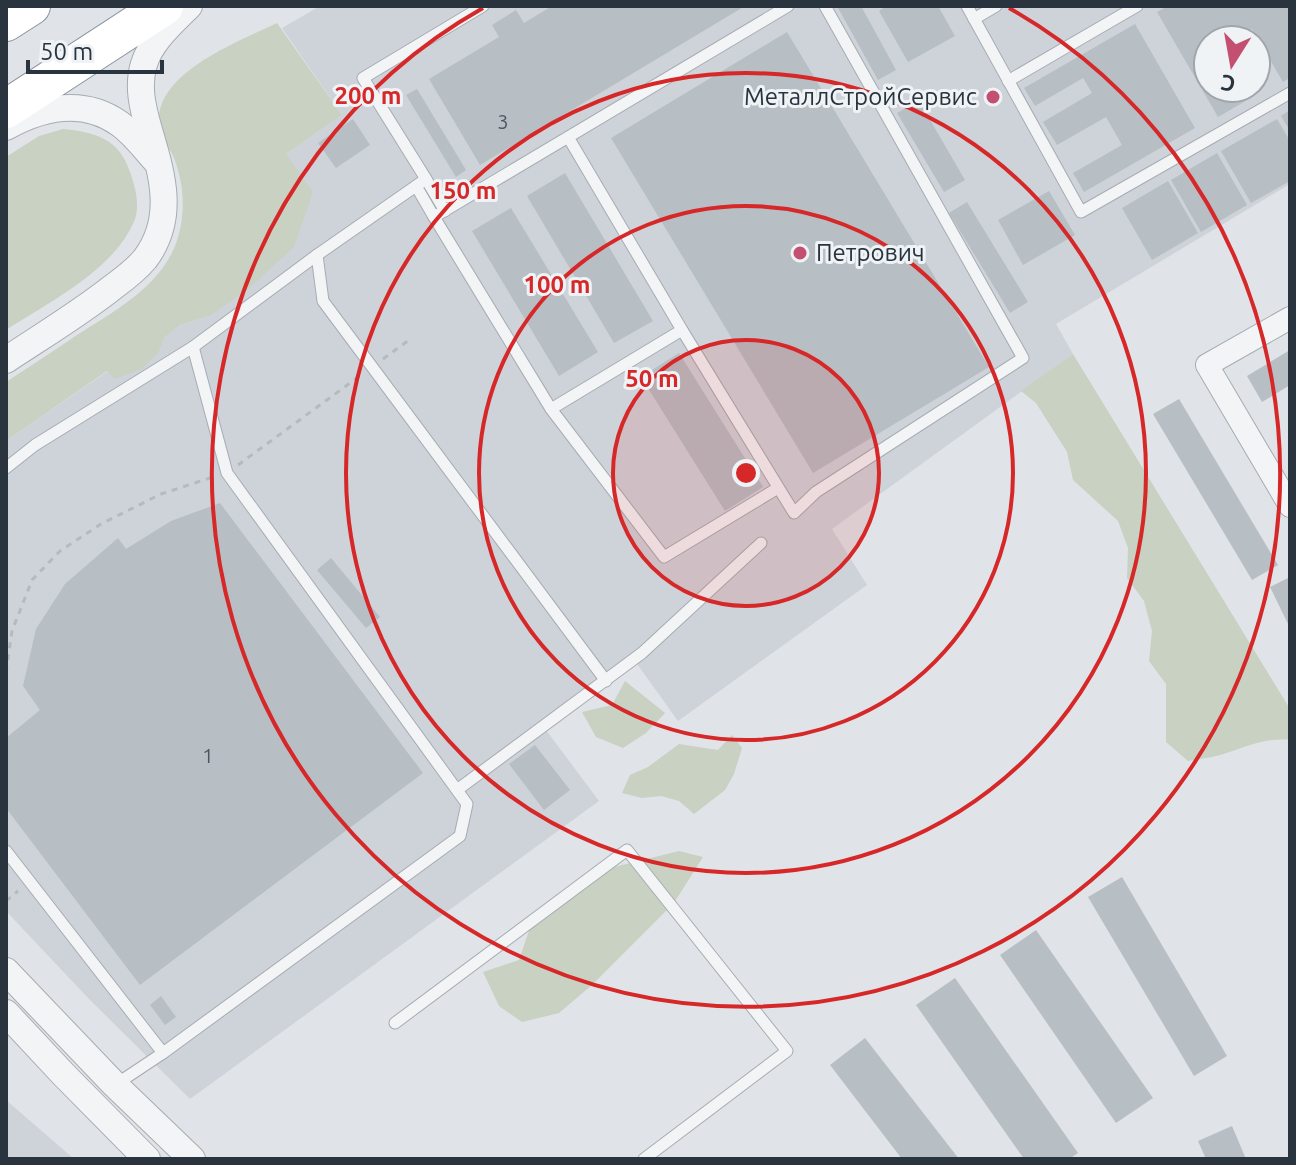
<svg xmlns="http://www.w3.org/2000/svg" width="1296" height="1165" font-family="Ubuntu,sans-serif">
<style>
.built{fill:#ced3d9;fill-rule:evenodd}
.green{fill:#c8d1c2}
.building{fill:#b7bec4}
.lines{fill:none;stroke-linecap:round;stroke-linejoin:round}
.service-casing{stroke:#a6acb2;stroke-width:13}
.minor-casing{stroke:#a6acb2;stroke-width:24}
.tertiary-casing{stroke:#a6acb2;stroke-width:28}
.motorway-casing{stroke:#88939d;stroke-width:40}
.path{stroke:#b6babf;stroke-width:3;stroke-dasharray:6 6;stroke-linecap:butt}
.service{stroke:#f2f4f6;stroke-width:11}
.minor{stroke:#f2f4f6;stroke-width:22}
.tertiary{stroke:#f2f4f6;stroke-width:26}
.motorway{stroke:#fff;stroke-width:38}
.ring{fill:none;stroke:#d62828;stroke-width:4}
.poi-dot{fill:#c34f71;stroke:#eff3f5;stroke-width:3}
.labels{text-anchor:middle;stroke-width:6;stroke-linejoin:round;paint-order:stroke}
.number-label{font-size:20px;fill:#4d5660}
.poi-label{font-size:24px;fill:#2a343e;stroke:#eff3f5;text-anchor:end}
.centre{fill:#d62828;stroke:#eff3f5;stroke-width:4}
.ring-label{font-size:24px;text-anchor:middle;font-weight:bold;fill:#d62828;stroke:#eff3f5;stroke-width:6;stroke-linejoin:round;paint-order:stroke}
</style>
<rect width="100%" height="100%" fill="#e0e4e8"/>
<g class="built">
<path d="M320,6H1290V184L1056,324L1073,354L832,529L867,585L678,721L637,664L546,730L599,801L190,1099L89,999L6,911V441L108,371L159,352L165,337L180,325L209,316L286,154L342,115L282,28ZM1208,40H1256V88H1208Z"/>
<polygon points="6,1100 74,1159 6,1159"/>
</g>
<g class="green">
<path d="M277,23L342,115L286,154L313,192L294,247L246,291L209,316L180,325L165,337L159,352L142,369L115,379L107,371L6,441V382C30,366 54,351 77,335C113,312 158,288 175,246C186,218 185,186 174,158C170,148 162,140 160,130C148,75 238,42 277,23Z"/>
<path d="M63,129C94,132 119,138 130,172C135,186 140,204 135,219C115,270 49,302 6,330V157L39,136Z"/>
<path d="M1073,354L1290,709V740C1264,737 1244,748 1220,755C1209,758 1198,759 1188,761L1166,742V684L1149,661L1152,631L1144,601L1127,578L1128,548L1118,521L1073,480L1067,452L1036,403L1021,391Z"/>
<polygon points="625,681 665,713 646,733 623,748 596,737 582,712 612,705"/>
<polygon points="732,735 742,748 734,774 725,790 694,814 679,801 661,796 642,798 622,793 630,775 648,767 679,744 718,750"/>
<polygon points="679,851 703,857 674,903 592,985 559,1013 522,1022 499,1006 483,972 519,960 531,925 556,895 594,872"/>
</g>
<g class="building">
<polygon points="552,6 745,6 480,165 429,79 499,37 492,25 516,10 524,23"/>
<polygon points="837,6 861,6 896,70 878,80"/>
<polygon points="887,6 938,6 955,36 908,62 879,11"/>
<polygon points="1168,6 1290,6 1290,78 1283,82 1252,29 1232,40 1208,40 1208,88 1250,88 1254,96 1218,117 1157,12"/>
<polygon points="1135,24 1195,128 1084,192 1073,173 1122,145 1106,117 1057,145 1043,122 1092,93 1083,78 1035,106 1024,88"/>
<polygon points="787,32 989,367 813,473 611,138"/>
<polygon points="417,89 466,170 456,177 406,95"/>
<polygon points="919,101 965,180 944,192 897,113"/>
<polygon points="1290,110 1290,131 1281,116"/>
<polygon points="353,119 370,145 336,168 318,143"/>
<polygon points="1277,119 1290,141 1290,181 1251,203 1221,151"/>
<polygon points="1217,153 1247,205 1201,232 1171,180"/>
<polygon points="565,173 653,321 614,343 527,196"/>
<polygon points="1168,181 1198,233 1152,260 1122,208"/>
<polygon points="1049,191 1075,235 1023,265 998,220"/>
<polygon points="967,202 1028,302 1010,313 949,213"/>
<polygon points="511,208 598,352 559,376 472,231"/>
<polygon points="1290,350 1290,385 1262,402 1247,376"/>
<polygon points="679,353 763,487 725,511 641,377"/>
<polygon points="1179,399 1278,565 1252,580 1153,414"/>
<polygon points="220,503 423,773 140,985 6,808 6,738 40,710 23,686 36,629 65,584 118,538 126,549 171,521"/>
<polygon points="331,558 380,617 366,628 317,570"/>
<polygon points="1290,577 1290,628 1270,587"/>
<polygon points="535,745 570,790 544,810 509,764"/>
<polygon points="1122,877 1227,1056 1194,1076 1088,897"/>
<polygon points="1036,930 1153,1098 1116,1123 1000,955"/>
<polygon points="955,978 1078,1153 1069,1159 1024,1159 916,1005"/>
<polygon points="161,996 176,1017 165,1025 150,1005"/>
<polygon points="865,1038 959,1159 902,1159 830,1065"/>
<polygon points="1232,1126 1246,1159 1206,1159 1198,1141"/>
</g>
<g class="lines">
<g class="service-casing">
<g id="service">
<polyline points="967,6 1081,212 1290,93"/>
<polyline points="974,19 996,6"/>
<polyline points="1008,81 1137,6"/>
<polyline points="568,137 682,330 551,409 434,217 788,6"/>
<polyline points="426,179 445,211"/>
<polyline points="416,186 434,217"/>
<polyline points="317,255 323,301 606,681"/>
<polyline points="682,330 794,513 816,492 1023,358 825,6"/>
<polyline points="193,347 317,255 426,179 363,78 483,6"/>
<polyline points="551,409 664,557 778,488"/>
<polyline points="6,468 35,445 193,347 227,473 467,804 460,836 163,1053 6,851"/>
<polyline points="457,790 642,653 761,543"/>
<polyline points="395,1023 627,850 787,1051 644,1159"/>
<polyline points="115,1085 163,1053"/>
</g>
</g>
<g class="minor-casing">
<polyline id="minor" points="1290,318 1207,365 1290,506"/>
</g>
<g class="tertiary-casing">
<g id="tertiary">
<path d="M6,127C42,107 84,98 120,124C134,134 144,148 155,160"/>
<path d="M6,360C42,336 79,314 113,287C124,279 136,270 145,259C176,218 162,174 149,130C143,109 137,86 144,64C151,41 172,23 189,6"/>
<polyline points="6,971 115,1085 192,1159"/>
<polyline points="6,1013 64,1075 147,1159"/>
</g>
</g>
<g class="motorway-casing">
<g id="motorway">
<polyline points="6,22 31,6"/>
<polyline points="6,109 164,6"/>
</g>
</g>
<g class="path">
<polyline points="383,359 409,340"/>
<polyline points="238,465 361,375"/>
<polyline points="6,672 12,631 32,580 60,551 101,524 161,494 213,477"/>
<polyline points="6,901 18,891"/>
</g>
<use href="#service" class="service"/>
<use href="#minor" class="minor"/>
<use href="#tertiary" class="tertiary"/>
<use href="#motorway" class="motorway"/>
</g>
<circle cx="746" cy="473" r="133" fill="#d62828" fill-opacity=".12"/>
<g class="ring">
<circle cx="746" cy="473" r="133"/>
<circle cx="746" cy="473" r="267"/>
<circle cx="746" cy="473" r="400"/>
<path d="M1009 8A534 534 0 1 1 483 8"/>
</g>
<g class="poi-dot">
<circle cx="993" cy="97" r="8"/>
<circle cx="800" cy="253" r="8"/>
</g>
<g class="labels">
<g class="number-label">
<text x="503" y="129">3</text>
<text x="208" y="763">1</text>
</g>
<g class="poi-label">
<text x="977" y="105">МеталлСтройСервис</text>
<text x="816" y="261" text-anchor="start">Петрович</text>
</g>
</g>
<circle cx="746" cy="473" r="12" class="centre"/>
<g class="ring-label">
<text x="368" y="104">200 m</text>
<text x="463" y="199">150 m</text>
<text x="557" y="293">100 m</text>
<text x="652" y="387">50 m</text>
</g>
<rect width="1296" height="1165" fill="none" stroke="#2a343e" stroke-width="16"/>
<g transform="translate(1232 64) rotate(191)"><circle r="38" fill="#eff3f5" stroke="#a0a7ac" stroke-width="2"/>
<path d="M0-6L14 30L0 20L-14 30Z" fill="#c34f71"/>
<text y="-12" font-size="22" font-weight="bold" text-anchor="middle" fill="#2a343e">С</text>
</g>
<path d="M28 60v12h134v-12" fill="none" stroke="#2a343e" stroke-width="4"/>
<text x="40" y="60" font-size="24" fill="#2a343e" stroke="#eff3f5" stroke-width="6" paint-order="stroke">50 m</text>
</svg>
